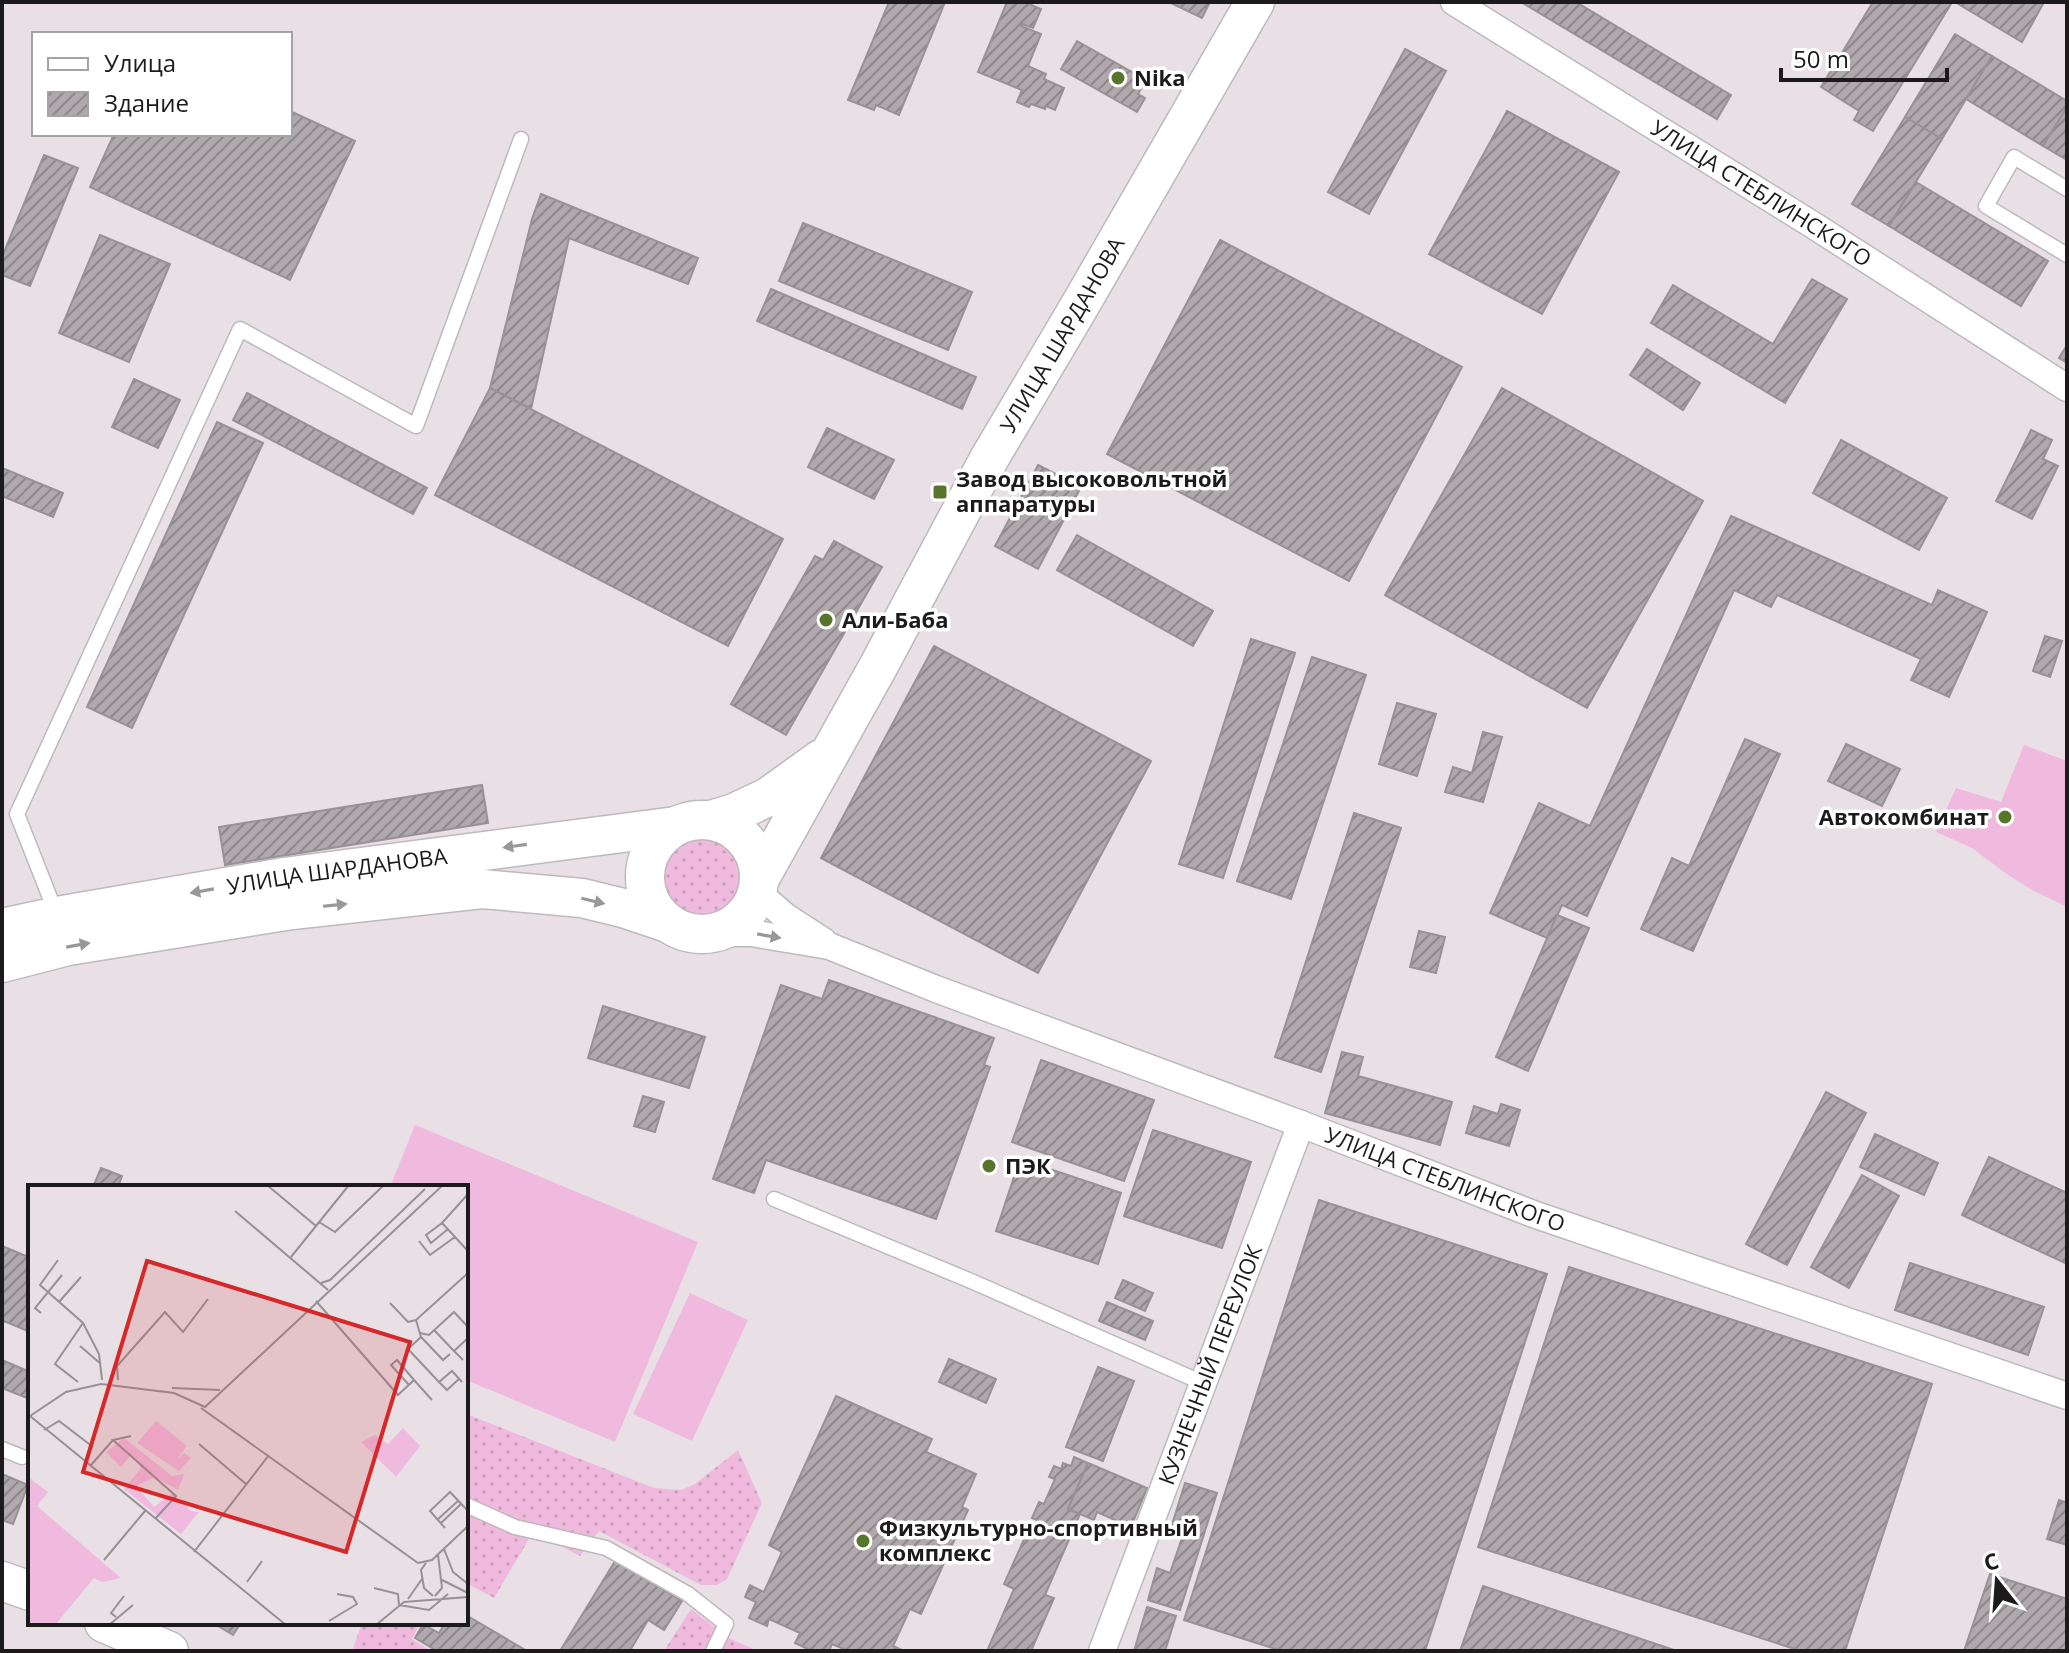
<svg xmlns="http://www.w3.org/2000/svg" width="2069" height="1653" font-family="'Open Sans',sans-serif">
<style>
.grass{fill:url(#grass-dots)}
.garden{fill:#efbadd}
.building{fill:url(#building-hatch);stroke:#989196;stroke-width:2}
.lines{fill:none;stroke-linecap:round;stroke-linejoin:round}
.lane-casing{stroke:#bfb8bd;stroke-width:17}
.street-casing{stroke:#bfb8bd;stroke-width:29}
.secondary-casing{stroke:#bfb8bd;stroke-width:41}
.lane{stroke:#fff;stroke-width:14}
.street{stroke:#fff;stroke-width:26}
.secondary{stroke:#fff;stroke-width:38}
.oneway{fill:#999899}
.poi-dot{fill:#57762c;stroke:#fff;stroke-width:3}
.labels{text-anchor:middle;stroke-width:7;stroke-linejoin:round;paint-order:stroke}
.poi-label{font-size:22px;font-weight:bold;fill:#1d1a1c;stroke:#fff;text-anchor:start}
.street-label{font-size:22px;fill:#1d1a1c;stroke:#fff}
.inset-road{fill:none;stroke:#979195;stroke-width:2}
.view{fill:#d62828;fill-opacity:0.15;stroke:#d62828;stroke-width:4}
.inset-edge{fill:none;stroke:#1d1a1c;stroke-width:4}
</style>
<defs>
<pattern id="grass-dots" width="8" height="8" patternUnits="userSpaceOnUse" patternTransform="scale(2)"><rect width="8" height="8" fill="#efbadd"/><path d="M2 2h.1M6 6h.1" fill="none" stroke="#cc9fbd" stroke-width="1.8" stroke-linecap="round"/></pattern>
<pattern id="building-hatch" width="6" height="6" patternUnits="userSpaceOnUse" patternTransform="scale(2)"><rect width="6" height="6" fill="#afa8ac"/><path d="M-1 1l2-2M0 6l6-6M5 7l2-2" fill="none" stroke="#8e888b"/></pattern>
</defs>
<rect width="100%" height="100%" fill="#e8e0e5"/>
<g class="grass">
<circle cx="703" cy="876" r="39"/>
<polygon points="466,1414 654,1488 681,1490 695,1484 738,1450 762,1503 727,1579 717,1585 701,1585 599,1531 580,1556 533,1532 494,1598 466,1583"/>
<polygon points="691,1609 729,1638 758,1651 664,1651"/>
<polygon points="362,1623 420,1623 412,1639 431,1651 352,1651"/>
</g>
<g class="garden">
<polygon points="2024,745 2067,761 2067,907 2034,891 2008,875 1972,848 1936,832 1956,788 2001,802"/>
<polygon points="415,1125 698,1242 615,1442 466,1380 466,1187 390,1187"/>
<polygon points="690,1293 748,1320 692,1441 633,1414"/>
</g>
<g class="building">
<polygon points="889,2 945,2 899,115 876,105 874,110 848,100"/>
<polygon points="1007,2 1033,2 1031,5 1041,9 1033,28 1022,24 1021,26 1041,34 1028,66 1046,74 1044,79 1064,88 1055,110 1046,106 1045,109 1031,104 1029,107 1017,102 1022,90 978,72"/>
<polygon points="1169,2 1210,2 1202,18"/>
<polygon points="1521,2 1576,2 1731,95 1717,119"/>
<polygon points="1873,2 1947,2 1951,4 1873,131 1854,120 1859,111 1821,87"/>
<polygon points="1955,2 2044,2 2022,42"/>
<polygon points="1955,34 1992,56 1942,139 1905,117"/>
<polygon points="1077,41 1146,80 1138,94 1145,98 1137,112 1061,69"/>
<polygon points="1405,49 1446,71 1369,214 1328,192"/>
<polygon points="1992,56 2067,101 2067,107 2043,146 1966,99"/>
<polygon points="2067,107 2067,160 2043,146"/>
<polygon points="290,111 355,141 290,280 90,187 114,134 290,134"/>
<polygon points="1507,111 1619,172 1542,314 1429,254"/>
<polygon points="1905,117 1942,139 1889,226 1852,204"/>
<polygon points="44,155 78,168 30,286 2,275 2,257"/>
<polygon points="1916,182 2048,261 2021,306 1889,226"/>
<polygon points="541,194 698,258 688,284 569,238 531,409 490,388 532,219"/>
<polygon points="803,223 972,292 948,350 779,281"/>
<polygon points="100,235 170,264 129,362 59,333"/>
<polygon points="1220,240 1462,367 1349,581 1107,454"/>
<polygon points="1812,279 1847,299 1785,403 1651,323 1673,285 1773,344"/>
<polygon points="771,289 976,377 962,409 757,321"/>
<polygon points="2067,345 2067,363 2059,358"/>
<polygon points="1647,349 1700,383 1683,410 1630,375"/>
<polygon points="134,379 180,400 158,448 112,427"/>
<polygon points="490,388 783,539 728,646 435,495"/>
<polygon points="1502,388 1703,501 1587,708 1385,595"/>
<polygon points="247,393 427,488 413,514 233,420"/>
<polygon points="217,422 263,443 132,728 87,707"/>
<polygon points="827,428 894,460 874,499 808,467"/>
<polygon points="2031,430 2052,440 2043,459 2058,466 2032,519 1996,501"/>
<polygon points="1841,440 1947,498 1919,550 1813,493"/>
<polygon points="1038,465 1081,487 1038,569 995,546"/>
<polygon points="2,468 63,493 53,517 2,496"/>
<polygon points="1731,516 1932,605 1938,590 1987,612 1949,697 1911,680 1921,659 1777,595 1771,607 1734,590 1587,916 1562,905 1547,938 1490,913 1539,803 1590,826"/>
<polygon points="1077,535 1213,611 1193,646 1057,570"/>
<polygon points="834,541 882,567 786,735 731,704 815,556 823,560"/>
<polygon points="2045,636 2062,641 2050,677 2033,671"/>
<polygon points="1251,639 1295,653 1223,878 1179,864"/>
<polygon points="934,646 1151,761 1038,973 821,858"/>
<polygon points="1312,657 1366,675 1291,899 1237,881"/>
<polygon points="1397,703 1436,714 1417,776 1379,764"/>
<polygon points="1483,732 1502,737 1483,802 1445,792 1453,767 1472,773"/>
<polygon points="1745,739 1780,754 1693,951 1641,929 1672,858 1689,866"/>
<polygon points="1846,744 1900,769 1882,806 1828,781"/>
<polygon points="482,785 488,823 225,865 219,827"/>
<polygon points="1354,813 1401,828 1321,1072 1275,1057"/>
<polygon points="1557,915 1589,928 1528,1071 1496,1057"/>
<polygon points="1419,931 1445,937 1436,973 1410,967"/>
<polygon points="829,980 994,1038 984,1065 990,1067 936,1219 766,1160 754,1193 713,1179 781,985 822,999"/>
<polygon points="603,1006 705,1037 689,1088 588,1058"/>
<polygon points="1342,1052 1363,1057 1358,1076 1452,1102 1440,1145 1325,1113"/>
<polygon points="1041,1060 1154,1100 1124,1181 1012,1142"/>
<polygon points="1826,1092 1866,1113 1787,1265 1746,1244"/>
<polygon points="643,1096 664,1102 655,1132 634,1126"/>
<polygon points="1501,1104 1520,1110 1509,1146 1466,1133 1474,1106 1498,1114"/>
<polygon points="1153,1130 1251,1162 1222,1248 1124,1216"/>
<polygon points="1875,1134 1938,1163 1924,1195 1860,1167"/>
<polygon points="1989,1157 2067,1193 2067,1264 1962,1215"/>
<polygon points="1020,1159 1121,1193 1098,1264 996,1231"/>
<polygon points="101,1168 122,1176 118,1187 93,1187"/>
<polygon points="1862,1175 1899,1196 1849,1288 1811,1267"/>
<polygon points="1319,1200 1547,1274 1425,1651 1282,1651 1184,1620"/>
<polygon points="2,1246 26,1256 30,1247 30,1332 4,1321 2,1326"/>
<polygon points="1910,1263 2044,1307 2028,1355 1895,1310"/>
<polygon points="1569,1267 1932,1384 1845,1651 1801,1651 1478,1547"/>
<polygon points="1123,1280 1153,1293 1145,1311 1115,1298"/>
<polygon points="1107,1302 1153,1321 1145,1340 1099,1321"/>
<polygon points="949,1359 996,1379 986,1403 939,1382"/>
<polygon points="2,1360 30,1372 30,1391 27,1398 2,1388"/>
<polygon points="1098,1367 1134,1381 1103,1461 1066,1447"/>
<polygon points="836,1396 932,1439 926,1452 976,1474 962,1507 968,1510 921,1614 910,1609 893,1646 904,1651 848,1651 832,1644 829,1651 812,1651 795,1643 800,1633 769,1619 767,1626 749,1618 756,1602 745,1597 750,1585 764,1592 782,1552 769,1545"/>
<polygon points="1074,1457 1088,1463 1068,1509 1080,1514 1045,1595 1054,1598 1031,1651 987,1651 1014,1589 1004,1584 1030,1526 1034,1527 1037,1520 1032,1518 1039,1502 1044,1504 1055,1479 1049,1477 1054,1466 1061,1469 1063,1463 1071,1466"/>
<polygon points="1088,1463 1147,1488 1131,1527 1097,1512 1094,1520 1068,1509"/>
<polygon points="2,1474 28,1485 13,1524 2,1520"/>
<polygon points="1185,1483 1217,1493 1180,1610 1148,1600 1157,1568 1170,1573 1184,1532 1171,1528"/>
<polygon points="2059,1500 2067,1503 2067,1545 2047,1539"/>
<polygon points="615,1561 682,1601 664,1630 648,1620 631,1649 634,1651 560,1651"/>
<polygon points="1990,1574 2067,1599 2067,1651 1964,1651"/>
<polygon points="1483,1586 1677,1651 1460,1651"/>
<polygon points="1147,1607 1176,1616 1165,1651 1134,1651"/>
<polygon points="466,1615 527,1651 437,1651 415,1638 423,1624 439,1633 445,1623 466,1623"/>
<polygon points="213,1623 241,1623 233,1635"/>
</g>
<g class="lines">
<g class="lane-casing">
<g id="lane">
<polyline points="2067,189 2014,157 1986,206 2067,255"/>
<polyline points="56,913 17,814 240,329 416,426 521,139"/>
<polyline points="774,1199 971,1281 1203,1383"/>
<polyline points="2,1449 22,1457"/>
<polyline points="466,1505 515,1527 606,1548 688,1594 726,1624 713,1651"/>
</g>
</g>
<g class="street-casing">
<g id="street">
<path id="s1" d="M1454,2L1813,225L2067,388"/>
<polyline points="757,892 786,917 823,941"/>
<path id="s2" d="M709,933H751L829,946L936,989L1301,1124L1536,1215L2067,1396"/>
<path id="s3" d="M1102,1651L1301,1124"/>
</g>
</g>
<g class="secondary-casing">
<g id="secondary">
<polyline points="711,820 734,813 768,797 821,759"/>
<circle cx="702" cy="877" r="57"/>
<path id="s4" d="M759,880L878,667L989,459L1079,307L1255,2"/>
<path id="s5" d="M2,928L57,916L284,877L676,826"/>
<polyline points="2,963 68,946 292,910 482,889 582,898 623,908 668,923"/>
<polyline points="2,1581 30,1591"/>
<polyline points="104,1623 169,1651"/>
</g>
</g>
<use href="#lane" class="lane"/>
<use href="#street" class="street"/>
<use href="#secondary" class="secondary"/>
</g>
<defs><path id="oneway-solid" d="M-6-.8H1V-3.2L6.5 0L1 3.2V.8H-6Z" transform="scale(2)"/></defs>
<g class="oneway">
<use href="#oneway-solid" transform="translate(515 846) rotate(172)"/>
<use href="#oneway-solid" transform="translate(202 891) rotate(170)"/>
<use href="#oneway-solid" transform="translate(593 901) rotate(13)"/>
<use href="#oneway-solid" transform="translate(335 905) rotate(-6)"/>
<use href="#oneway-solid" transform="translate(769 936) rotate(10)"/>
<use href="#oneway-solid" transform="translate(78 945) rotate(-10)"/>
</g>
<g class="poi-dot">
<circle cx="1118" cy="78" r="8"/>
<rect x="932" y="484" width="16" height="16" rx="4"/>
<circle cx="826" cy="620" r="8"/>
<circle cx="2005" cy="817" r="8"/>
<circle cx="989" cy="1166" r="8"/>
<circle cx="863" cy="1541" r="8"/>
</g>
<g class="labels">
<g class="poi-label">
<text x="1134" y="86">Nika</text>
<text x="956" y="487">Завод высоковольтной<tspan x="956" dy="25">аппаратуры</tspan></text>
<text x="842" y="628">Али-Баба</text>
<text x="1989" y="825" text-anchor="end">Автокомбинат</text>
<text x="1005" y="1174">ПЭК</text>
<text x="879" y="1536">Физкультурно-спортивный<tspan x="879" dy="25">комплекс</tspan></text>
</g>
<g class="street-label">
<text dy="8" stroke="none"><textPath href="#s1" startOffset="362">УЛИЦА СТЕБЛИНСКОГО</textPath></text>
<text dy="8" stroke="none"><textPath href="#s4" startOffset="624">УЛИЦА ШАРДАНОВА</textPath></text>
<text dy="8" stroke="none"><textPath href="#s5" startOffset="340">УЛИЦА ШАРДАНОВА</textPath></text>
<text dy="8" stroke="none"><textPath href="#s2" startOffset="780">УЛИЦА СТЕБЛИНСКОГО</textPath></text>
<text dy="8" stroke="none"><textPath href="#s3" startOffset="306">КУЗНЕЧНЫЙ ПЕРЕУЛОК</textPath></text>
</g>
</g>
<g transform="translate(28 1185)">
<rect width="440" height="440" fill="#e8e0e5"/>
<path d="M96,253L144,291L156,289L150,305L127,292L108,301L126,322L144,308L163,326L171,327L153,349L96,304L113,283L103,270L93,282L78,267Z" fill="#efbadd"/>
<path d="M128,236L159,261L149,274L156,268L163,273L151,286L109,258ZM375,243L392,261L368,292L333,257L347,250L360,259ZM0,292L20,307L9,321L93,393L74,397L66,393L27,440H0Z" fill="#efbadd"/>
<path class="inset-road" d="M239,0L288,41M440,9L414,38L440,66M207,26L300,105M291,37L307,47L356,0M414,38L398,50L403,58L420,44M391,56L402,70L427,52M263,72L321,0M30,75L12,100L55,138L71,169L74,195M293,98L302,95L397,4M288,116L370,210L386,195L404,215M31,117L53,92M362,118L380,137L388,135M13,128L7,123L34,90M406,145L426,166M392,148L401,150L426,127L440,142M393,152L388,135L440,88M52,161L73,179M422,169L415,175L393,152L380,164L411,197L424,186L434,197M435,175L426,166L440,153M90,195L89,181L137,127L155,147L180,114M50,197L27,179L55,138M411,197L419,205L431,194M381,200L363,180L369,175L386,195M144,203L192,205M173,223L390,378M2,231L258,440M2,231L38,207L73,199L146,208L177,222L415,0M16,245L31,236L65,262M103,251L85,255L148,311L127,334M171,259L218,299M63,280L85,255M409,335L430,316M413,338L433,319M417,343L402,326L422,307L440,326M416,364L425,387L440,399M166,367L241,270M76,375L117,326M390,378L404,375L440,341M398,378L393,385L396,403L405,411M412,394L440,408M219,397L234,376M346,403L370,409L371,420M407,411L414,403L410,370M380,414L394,394M371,420L401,425L420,409M88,432L83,428L96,411M301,436L329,419L325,412L309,409M81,440L105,420M348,440L376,417L440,412"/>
<path class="view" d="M119,76L382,157L318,367L55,287Z"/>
<rect width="440" height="440" class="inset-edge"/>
</g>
<rect width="2069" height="1653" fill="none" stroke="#1d1a1c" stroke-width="8"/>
<rect x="32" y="32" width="260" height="104" fill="#ffffff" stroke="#a5a3a4" stroke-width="2"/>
<rect x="48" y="58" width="40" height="12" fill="#ffffff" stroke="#a5a3a4" stroke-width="2"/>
<text x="104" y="72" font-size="24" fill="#1d1a1c">Улица</text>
<rect x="48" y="92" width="40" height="24" fill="url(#building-hatch)" stroke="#a5a3a4" stroke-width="2"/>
<text x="104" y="112" font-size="24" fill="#1d1a1c">Здание</text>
<g transform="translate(1997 1581) rotate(343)" stroke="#ffffff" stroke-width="6" paint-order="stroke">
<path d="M0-6L14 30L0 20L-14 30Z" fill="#1d1a1c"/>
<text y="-12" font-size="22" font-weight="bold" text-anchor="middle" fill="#1d1a1c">С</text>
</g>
<path d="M1781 68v12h166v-12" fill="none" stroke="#1d1a1c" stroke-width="4"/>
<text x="1793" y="68" font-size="24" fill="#1d1a1c" stroke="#ffffff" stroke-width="6" paint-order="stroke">50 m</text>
</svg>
